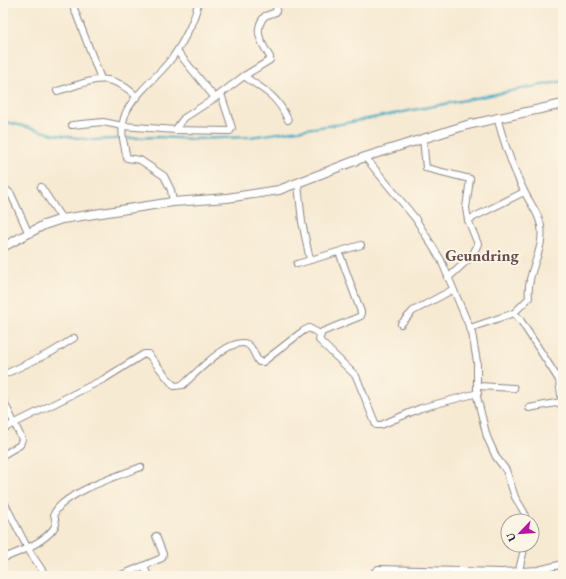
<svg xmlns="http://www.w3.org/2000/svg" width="566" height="579" font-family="'EB Garamond',serif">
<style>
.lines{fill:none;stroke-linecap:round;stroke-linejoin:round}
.stream{stroke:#42a8c2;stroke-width:2}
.street-casing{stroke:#8c8687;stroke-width:8}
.secondary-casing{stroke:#8c8687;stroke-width:10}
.street{stroke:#fff;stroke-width:6}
.secondary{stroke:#fff;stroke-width:8}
.labels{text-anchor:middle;stroke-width:4;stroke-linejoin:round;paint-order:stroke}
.quarter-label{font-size:16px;font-weight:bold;fill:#684c50;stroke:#fcf5e5}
</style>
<rect width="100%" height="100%" fill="#fcf5e5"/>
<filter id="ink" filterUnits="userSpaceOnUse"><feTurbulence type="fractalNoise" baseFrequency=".025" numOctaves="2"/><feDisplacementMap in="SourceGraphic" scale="8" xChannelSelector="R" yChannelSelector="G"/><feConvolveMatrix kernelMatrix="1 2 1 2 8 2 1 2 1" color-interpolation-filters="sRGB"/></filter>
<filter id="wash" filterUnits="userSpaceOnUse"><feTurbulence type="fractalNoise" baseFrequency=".012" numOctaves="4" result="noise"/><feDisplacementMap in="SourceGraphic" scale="16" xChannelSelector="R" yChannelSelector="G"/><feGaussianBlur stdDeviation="0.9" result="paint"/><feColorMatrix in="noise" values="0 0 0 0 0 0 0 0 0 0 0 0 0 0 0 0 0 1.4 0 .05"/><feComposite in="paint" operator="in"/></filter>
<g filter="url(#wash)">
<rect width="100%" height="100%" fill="#f7ead3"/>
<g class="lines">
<polyline class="stream" points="3,121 53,134 91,140 157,137 194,139 250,137 341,124 563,81"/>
</g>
</g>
<g filter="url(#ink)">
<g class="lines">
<g class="street-casing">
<g id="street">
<polyline points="72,3 101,79"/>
<path d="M177,51L215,98L244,76L270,60V57C262,44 252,30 265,16L276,12L277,3"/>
<path d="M244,76C265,91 277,95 288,120"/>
<path d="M57,91C91,82 108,68 137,97"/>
<path d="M497,117C504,143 513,169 525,193C530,203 539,214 541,226C545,253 526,270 529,298L514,313L521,321L559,380L563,411"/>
<polyline points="72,125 103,122 123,126 175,130 230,131 232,128 221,94"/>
<polyline points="175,130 184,118 215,98"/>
<polyline points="423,139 426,168 470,179 466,208 468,220"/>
<polyline points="365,157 415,218 441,260 472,333 477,362 477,397 487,437 496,457 506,470 515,497 524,512 526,521"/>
<polyline points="298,184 302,222 310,260"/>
<polyline points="3,187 11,194 29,234"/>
<polyline points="41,187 62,219"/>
<path d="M173,202L171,190L164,176L140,160L127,158C124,145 120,131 124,118C129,99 155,79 168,63C180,49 195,21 198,3"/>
<polyline points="339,252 361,312 361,316 322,332 319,340 356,376 376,425 381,425 421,408 478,393"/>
<polyline points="297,264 361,245"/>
<polyline points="448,278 472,256 478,244 468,220 524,192"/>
<polyline points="401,324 413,311 452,290"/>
<polyline points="470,328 514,313"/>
<polyline points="3,375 52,352 74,338"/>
<polyline points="478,386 514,388"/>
<polyline points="3,400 22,439 20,445 3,455"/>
<polyline points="529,408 561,402"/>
<path d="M3,429L104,379L144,354H148L174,386L183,385C194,375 230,336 247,344C253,347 255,357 259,362H263L303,331L309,328L320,334"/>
<polyline points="3,500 28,549 46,576"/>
<path d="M3,558C18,553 50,540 56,524L54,514C63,493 120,475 141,467"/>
<polyline points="144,566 148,576"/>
<polyline points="519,570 525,545"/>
<polyline points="119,576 162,558 163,554 156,536"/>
<polyline points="370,576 378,569 502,572 538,570 563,564"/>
</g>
</g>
<g class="secondary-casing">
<polyline id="secondary" points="3,247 44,225 62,219 173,202 227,198 279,190 365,157 467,125 563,104"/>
</g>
<use href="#street" class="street"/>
<use href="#secondary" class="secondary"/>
</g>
</g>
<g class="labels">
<g class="quarter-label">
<text x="482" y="261">Geundring</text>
</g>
</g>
<rect width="566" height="579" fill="none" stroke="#fcf5e5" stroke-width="16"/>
<g transform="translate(520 533) rotate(245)"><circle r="19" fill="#fcf5e5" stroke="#a5a1a1"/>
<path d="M0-3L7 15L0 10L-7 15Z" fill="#b5179e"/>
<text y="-6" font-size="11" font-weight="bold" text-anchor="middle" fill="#22223b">U</text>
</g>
</svg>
